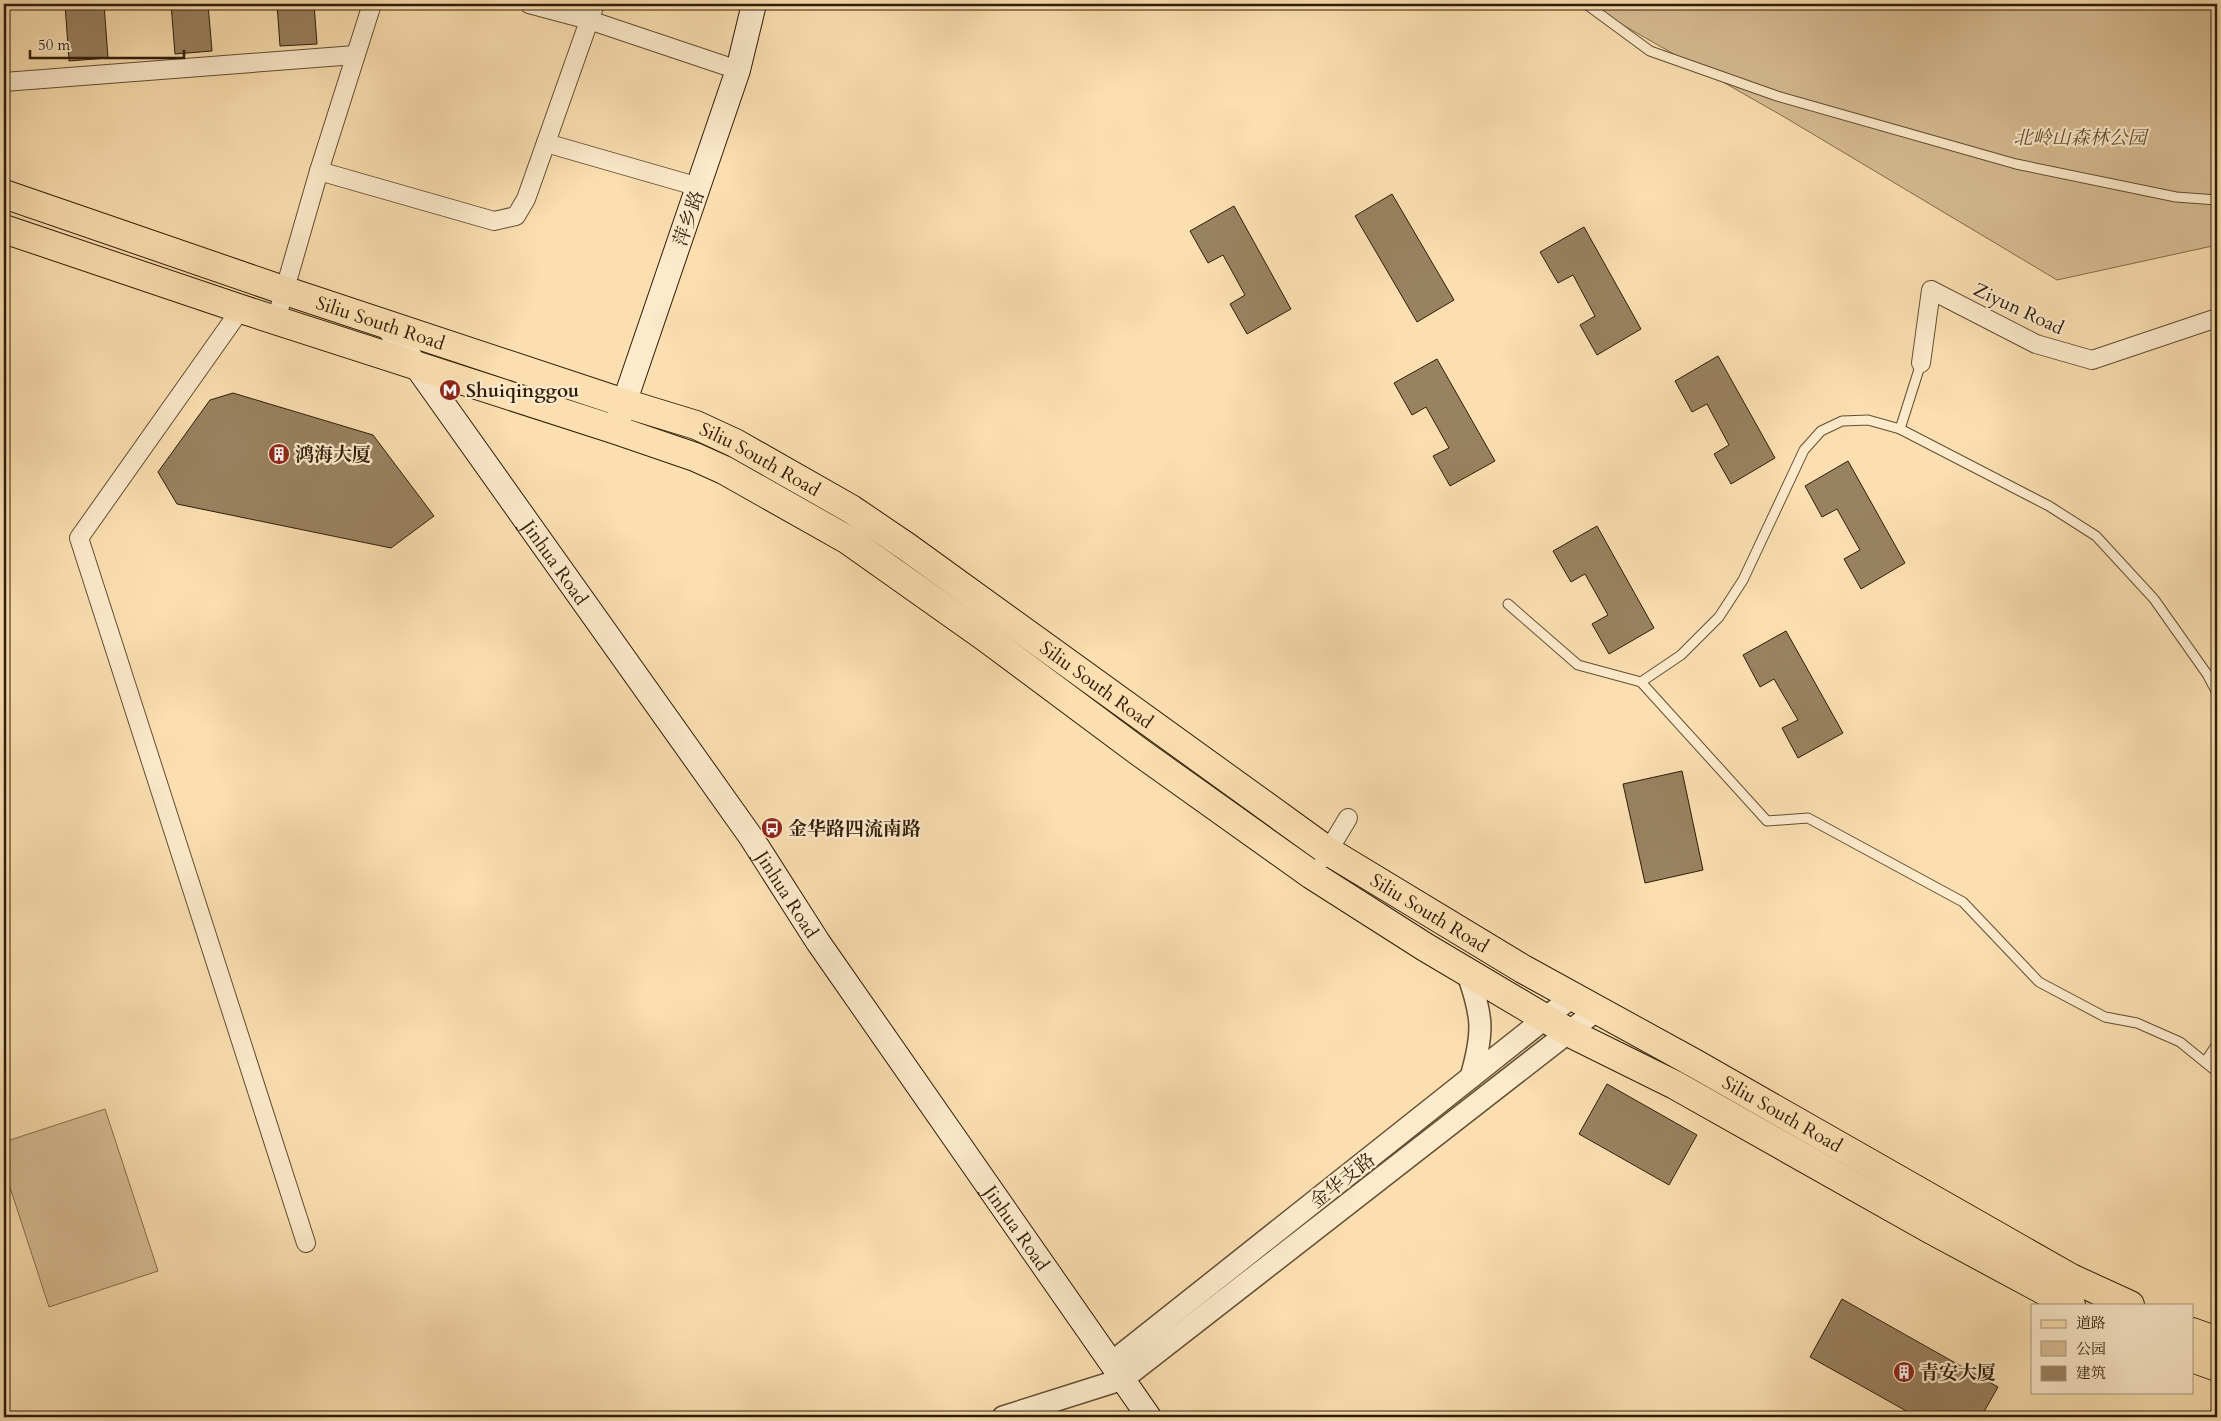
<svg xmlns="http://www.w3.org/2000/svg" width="2221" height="1421" font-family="Cardo,'Noto Serif SC',serif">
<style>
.green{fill:#d8be94;stroke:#846e4e}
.building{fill:#998260;stroke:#2f1d09}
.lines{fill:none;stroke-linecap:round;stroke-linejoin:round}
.service-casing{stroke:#624e33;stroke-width:11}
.minor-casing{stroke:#624e33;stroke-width:20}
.tertiary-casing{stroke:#624e33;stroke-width:24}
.secondary-casing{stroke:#2f1d09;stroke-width:26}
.primary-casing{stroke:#2f1d09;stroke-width:30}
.service{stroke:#fceacc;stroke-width:9}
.minor{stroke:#fceacc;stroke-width:18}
.tertiary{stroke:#fceacc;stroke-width:21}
.secondary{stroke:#fceacc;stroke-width:24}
.primary{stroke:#fbdfb0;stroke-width:28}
.labels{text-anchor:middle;stroke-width:4.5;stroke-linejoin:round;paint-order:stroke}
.park-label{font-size:19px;font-style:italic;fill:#624d33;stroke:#fceacc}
.street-label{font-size:19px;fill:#2f1d09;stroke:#fceacc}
.poi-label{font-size:19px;font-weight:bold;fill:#2f1d09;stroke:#fceacc;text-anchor:start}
</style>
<rect width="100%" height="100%" fill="#fbdfb0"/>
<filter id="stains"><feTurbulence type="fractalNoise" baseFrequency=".004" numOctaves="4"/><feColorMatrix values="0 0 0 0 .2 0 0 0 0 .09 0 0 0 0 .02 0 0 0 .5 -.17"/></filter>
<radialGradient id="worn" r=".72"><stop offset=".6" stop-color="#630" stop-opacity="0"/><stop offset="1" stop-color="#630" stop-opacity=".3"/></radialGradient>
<g class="green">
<polygon points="1586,4 2217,4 2217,245 2057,280 1786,118"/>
<polygon points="105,1109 158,1271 49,1307 4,1169 4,1142"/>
</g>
<g class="building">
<polygon points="65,4 104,4 108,58 69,61"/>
<polygon points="171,4 208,4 212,51 175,54"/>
<polygon points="277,4 314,4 317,44 280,46"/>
<polygon points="1392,194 1454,300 1417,322 1355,216"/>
<polygon points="1234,206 1291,309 1247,334 1230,304 1245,295 1223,255 1208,263 1190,231"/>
<polygon points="1584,227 1641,329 1597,355 1580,325 1595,316 1573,275 1558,283 1540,252"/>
<polygon points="1718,356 1775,458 1731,484 1714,454 1729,445 1707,404 1692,412 1675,381"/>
<polygon points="1437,359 1495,461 1450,486 1433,456 1449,448 1426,407 1412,415 1394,383"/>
<polygon points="233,393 373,435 434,516 391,548 177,504 158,472 210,400"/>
<polygon points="1848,461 1905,563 1861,589 1844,559 1860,550 1837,509 1822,517 1805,486"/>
<polygon points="1597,526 1654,628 1609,654 1592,624 1608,615 1585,574 1571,582 1553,551"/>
<polygon points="1786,631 1843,733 1798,758 1782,728 1798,720 1774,679 1760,687 1743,655"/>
<polygon points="1682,771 1703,870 1645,883 1623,784"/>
<polygon points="1607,1084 1697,1135 1669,1185 1579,1134"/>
<polygon points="1842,1299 1998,1387 1981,1417 1917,1417 1810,1357"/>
</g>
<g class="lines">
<g class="service-casing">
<g id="service">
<polyline points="1586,4 1650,51 1777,96 2016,164 2176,197 2217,200"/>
<polyline points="1900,429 1921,363"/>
<polyline points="1508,604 1578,665 1641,682 1767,821 1808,818 1963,902 2039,982 2105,1017 2137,1023 2180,1042 2217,1072"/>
<polyline points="1641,682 1681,655 1719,617 1743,580 1804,450 1821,431 1842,421 1868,420 1900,429 2049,506 2096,536 2154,599 2207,674 2217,693"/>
<polyline points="2205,1062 2217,1044"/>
</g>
</g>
<g class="minor-casing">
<g id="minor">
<polyline points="529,4 589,20 738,70"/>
<polyline points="4,82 355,55"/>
<polyline points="546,143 699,187"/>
<polyline points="319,171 494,221 516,216 526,199 595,4"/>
<polyline points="241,309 79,538 306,1243"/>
<polyline points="276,320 319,171 372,4"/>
<polyline points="1921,363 1931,290 2036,344 2092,360 2217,318"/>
<polyline points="1324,858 1348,818"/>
</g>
</g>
<g class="tertiary-casing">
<g id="tertiary">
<path d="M1467,972C1483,1016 1484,1032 1471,1077"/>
<polyline points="1111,1363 1572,997"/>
<polyline points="1003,1417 1123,1379 1597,1010"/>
</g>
</g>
<g class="secondary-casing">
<g id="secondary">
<path id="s1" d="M387,325L751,837L818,942L1149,1417"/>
<polyline points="618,421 738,70 754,4"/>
</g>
</g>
<g class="primary-casing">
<g id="primary">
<path id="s2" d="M4,194L283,290L624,403L696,425L735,443L851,509L907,547L1328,851L1523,969L1694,1063L2071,1278L2130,1305"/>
<polyline points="4,229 241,309 616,430 695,457 724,470 848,540 985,637 1138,751 1312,875 1425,947 1570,1033 1675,1085 1930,1229 2071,1305"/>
<polyline points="2192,1332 2217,1341"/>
<polyline points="2192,1358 2217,1367"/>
</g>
</g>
<use href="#service" class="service"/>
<use href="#minor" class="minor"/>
<use href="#tertiary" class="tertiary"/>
<use href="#secondary" class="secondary"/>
<use href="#primary" class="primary"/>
</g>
<defs>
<g id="metro-disc" transform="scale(1.125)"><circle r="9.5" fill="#8f2418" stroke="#fceacc"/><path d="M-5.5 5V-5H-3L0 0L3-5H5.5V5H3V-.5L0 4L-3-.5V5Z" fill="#fff"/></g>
<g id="building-disc" transform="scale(1.125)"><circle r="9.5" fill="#8f2418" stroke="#fceacc"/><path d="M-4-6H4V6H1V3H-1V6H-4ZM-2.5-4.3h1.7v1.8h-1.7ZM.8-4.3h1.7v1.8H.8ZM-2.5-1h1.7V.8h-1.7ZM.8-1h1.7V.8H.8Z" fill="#fff"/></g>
<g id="bus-disc" transform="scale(1.125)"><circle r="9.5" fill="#8f2418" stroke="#fceacc"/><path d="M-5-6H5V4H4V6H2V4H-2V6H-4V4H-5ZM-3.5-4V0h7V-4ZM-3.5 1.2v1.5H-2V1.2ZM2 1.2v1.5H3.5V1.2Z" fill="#fff"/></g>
</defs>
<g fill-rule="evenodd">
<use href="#metro-disc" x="450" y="390"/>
<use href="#building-disc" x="279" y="454"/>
<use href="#bus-disc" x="772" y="828"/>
<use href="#building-disc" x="1904" y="1372"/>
</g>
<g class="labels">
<g class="park-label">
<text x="2080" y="144">北岭山森林公园</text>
</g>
<g class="street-label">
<text transform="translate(688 218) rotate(-71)" y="7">萍乡路</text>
<text transform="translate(2019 308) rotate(25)" y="7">Ziyun Road</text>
<text dy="7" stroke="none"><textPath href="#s2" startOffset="398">Siliu South Road</textPath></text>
<text dy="7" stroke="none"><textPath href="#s2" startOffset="802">Siliu South Road</textPath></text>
<text dy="7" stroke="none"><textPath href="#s1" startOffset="291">Jinhua Road</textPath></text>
<text dy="7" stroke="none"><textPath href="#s2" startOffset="1208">Siliu South Road</textPath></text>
<text dy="7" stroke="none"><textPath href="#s1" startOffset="696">Jinhua Road</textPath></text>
<text dy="7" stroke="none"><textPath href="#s2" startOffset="1612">Siliu South Road</textPath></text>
<text dy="7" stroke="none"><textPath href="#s2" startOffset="2018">Siliu South Road</textPath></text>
<text transform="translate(1342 1180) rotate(-38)" y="7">金华支路</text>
<text dy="7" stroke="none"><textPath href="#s1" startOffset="1101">Jinhua Road</textPath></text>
</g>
<g class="poi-label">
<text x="466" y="397">Shuiqinggou</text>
<text x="295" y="461">鸿海大厦</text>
<text x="788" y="835">金华路四流南路</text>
<text x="1920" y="1379">青安大厦</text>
</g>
</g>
<rect width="2221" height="1421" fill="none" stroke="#fbdfb0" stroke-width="20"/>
<rect x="5" y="5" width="2211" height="1411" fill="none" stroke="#2f1d09" stroke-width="2.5"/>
<rect x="10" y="10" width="2201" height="1401" fill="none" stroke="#2f1d09"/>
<rect x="2031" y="1304" width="162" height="90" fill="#fceacc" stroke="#aa987e"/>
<rect x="2041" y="1320" width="25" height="8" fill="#fbdfb0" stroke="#aa987e"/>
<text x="2076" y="1328" font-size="15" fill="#2f1d09">道路</text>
<rect x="2041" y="1341" width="25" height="15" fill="#d8be94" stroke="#aa987e"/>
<text x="2076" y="1354" font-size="15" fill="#2f1d09">公园</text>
<rect x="2041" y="1366" width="25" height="15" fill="#998260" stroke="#aa987e"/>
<text x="2076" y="1378" font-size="15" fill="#2f1d09">建筑</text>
<path d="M30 50v8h154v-8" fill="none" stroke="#2f1d09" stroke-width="2.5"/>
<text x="38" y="50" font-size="15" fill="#2f1d09" stroke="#fceacc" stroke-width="4" paint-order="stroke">50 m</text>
<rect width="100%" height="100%" filter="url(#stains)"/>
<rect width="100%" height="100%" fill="url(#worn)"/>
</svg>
